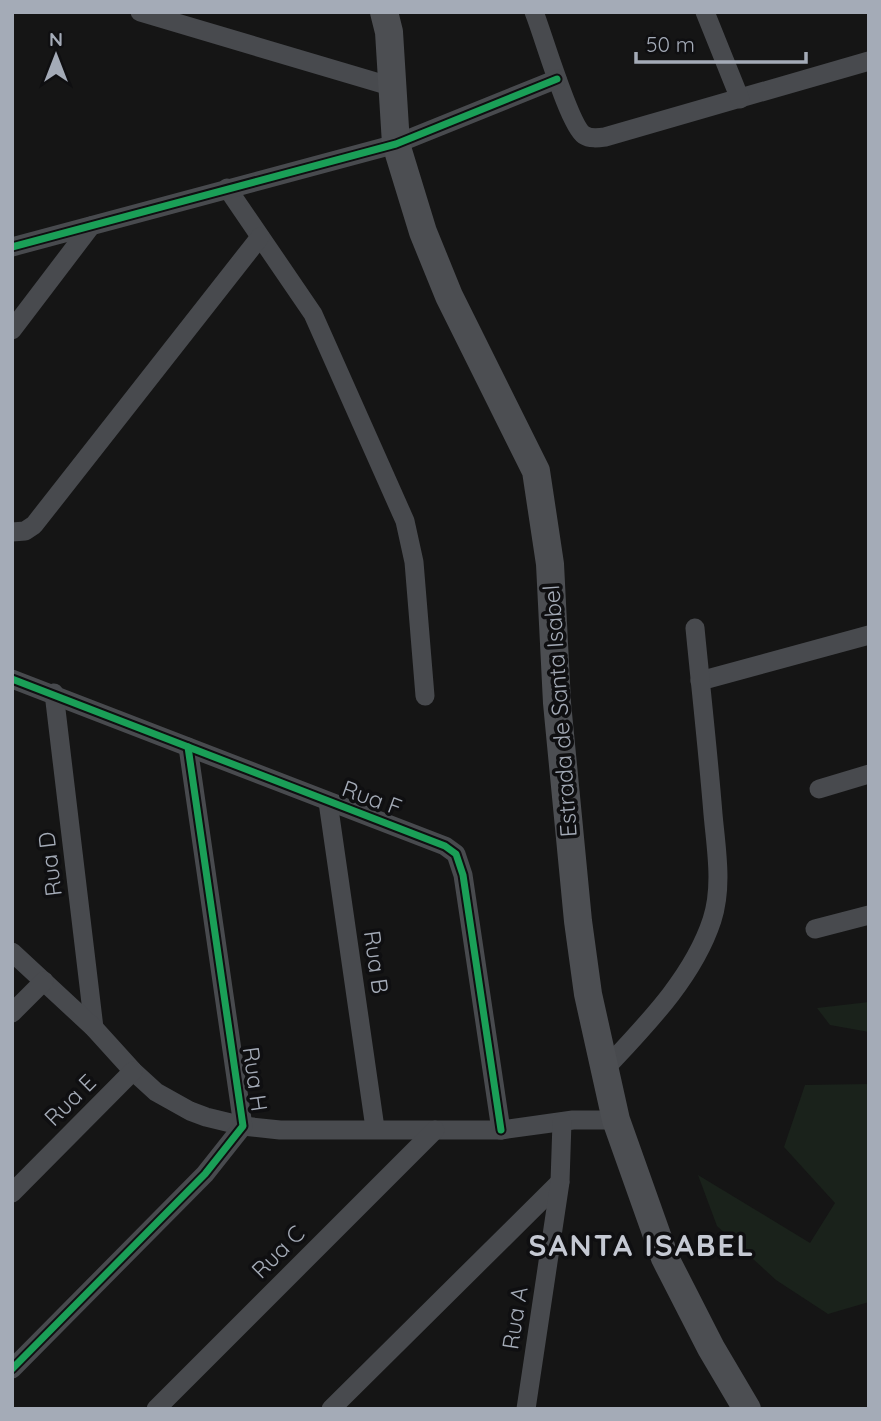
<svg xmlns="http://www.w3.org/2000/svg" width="881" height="1421" font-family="Quicksand,sans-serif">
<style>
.green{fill:#1a221b}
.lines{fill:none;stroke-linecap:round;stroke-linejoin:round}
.street{stroke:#484a4e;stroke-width:19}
.secondary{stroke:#4c4e52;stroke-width:28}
.cycleway-casing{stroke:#0f0f11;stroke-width:11}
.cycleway{stroke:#1a9f57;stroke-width:7}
.labels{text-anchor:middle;stroke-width:7;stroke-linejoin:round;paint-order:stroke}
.street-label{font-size:23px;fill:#a4abb7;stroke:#0f0f11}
.district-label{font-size:30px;font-weight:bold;letter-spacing:2px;fill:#c5c9d3;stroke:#0f0f11}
</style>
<rect width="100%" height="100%" fill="#151515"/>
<g class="green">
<polygon points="869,1002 869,1032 830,1025 817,1008"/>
<polygon points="869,1084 869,1302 828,1314 776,1280 717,1226 698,1175 810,1243 835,1203 784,1147 805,1085"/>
</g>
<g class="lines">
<g class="street">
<polyline points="140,12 393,87"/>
<path d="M534,12C543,34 569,125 584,135C590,139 598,138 605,137L869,61"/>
<polyline points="705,12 740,99"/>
<polyline points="227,188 313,314 405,521 414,562 425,696"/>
<polyline points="12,247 396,144 557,79"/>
<polyline points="12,330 91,226"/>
<polyline points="12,532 25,531 34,525 260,237"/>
<polyline points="12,679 445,846 456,854 463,875 501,1130"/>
<polyline points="700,681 869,635"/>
<polyline points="54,693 94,1028"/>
<polyline points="819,789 869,774"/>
<polyline points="328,802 375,1128"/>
<polyline points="815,929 869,915"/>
<polyline points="12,952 94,1028 133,1071 156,1092 190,1111 206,1117 243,1126 280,1130 501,1130 573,1120 616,1120"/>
<polyline points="12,1013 44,981"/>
<path d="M604,1070C645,1026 693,978 712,920C723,886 716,848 713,814C708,752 701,690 695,628"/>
<polyline points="12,1193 133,1071"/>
<polyline points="12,1369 205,1174 243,1126 188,747"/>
<polyline points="156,1409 435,1130"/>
<polyline points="331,1409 560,1182"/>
<polyline points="526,1409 560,1182 562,1122"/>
</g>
<polyline class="secondary" points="384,12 389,32 396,144 423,232 449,296 536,471 550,564 557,703 578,921 588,994 616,1120 665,1258 711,1348 747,1409"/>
<g class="cycleway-casing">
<g id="cycleway">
<polyline points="12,247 396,144 557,79"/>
<polyline points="12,679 445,846 456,854 463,875 501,1130"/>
<polyline points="12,1369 205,1174 243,1126 188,747"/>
</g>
</g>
<use href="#cycleway" class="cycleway"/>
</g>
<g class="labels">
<g class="street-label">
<text transform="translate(560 711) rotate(-94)" y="8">Estrada de Santa Isabel</text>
<text transform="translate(372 798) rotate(20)" y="8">Rua F</text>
<text transform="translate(50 864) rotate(-97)" y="8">Rua D</text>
<text transform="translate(376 962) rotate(82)" y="8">Rua B</text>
<text transform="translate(255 1079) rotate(82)" y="8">Rua H</text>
<text transform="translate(70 1100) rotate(-45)" y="8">Rua E</text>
<text transform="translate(278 1252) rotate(-45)" y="8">Rua C</text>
<text transform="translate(515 1318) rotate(-81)" y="8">Rua A</text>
</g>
<g class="district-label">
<text x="642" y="1256">SANTA ISABEL</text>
</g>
</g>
<rect width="881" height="1421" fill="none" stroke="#a4abb7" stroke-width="28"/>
<g transform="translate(56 56)" stroke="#0f0f11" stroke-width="5" paint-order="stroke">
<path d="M0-5L12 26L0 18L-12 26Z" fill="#a4abb7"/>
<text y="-10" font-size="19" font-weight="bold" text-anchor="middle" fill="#a4abb7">N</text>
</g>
<path d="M636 52v10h170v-10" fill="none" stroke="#a4abb7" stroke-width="3.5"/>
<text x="646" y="52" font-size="21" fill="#a4abb7" stroke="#0f0f11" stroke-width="5" paint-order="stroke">50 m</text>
</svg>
